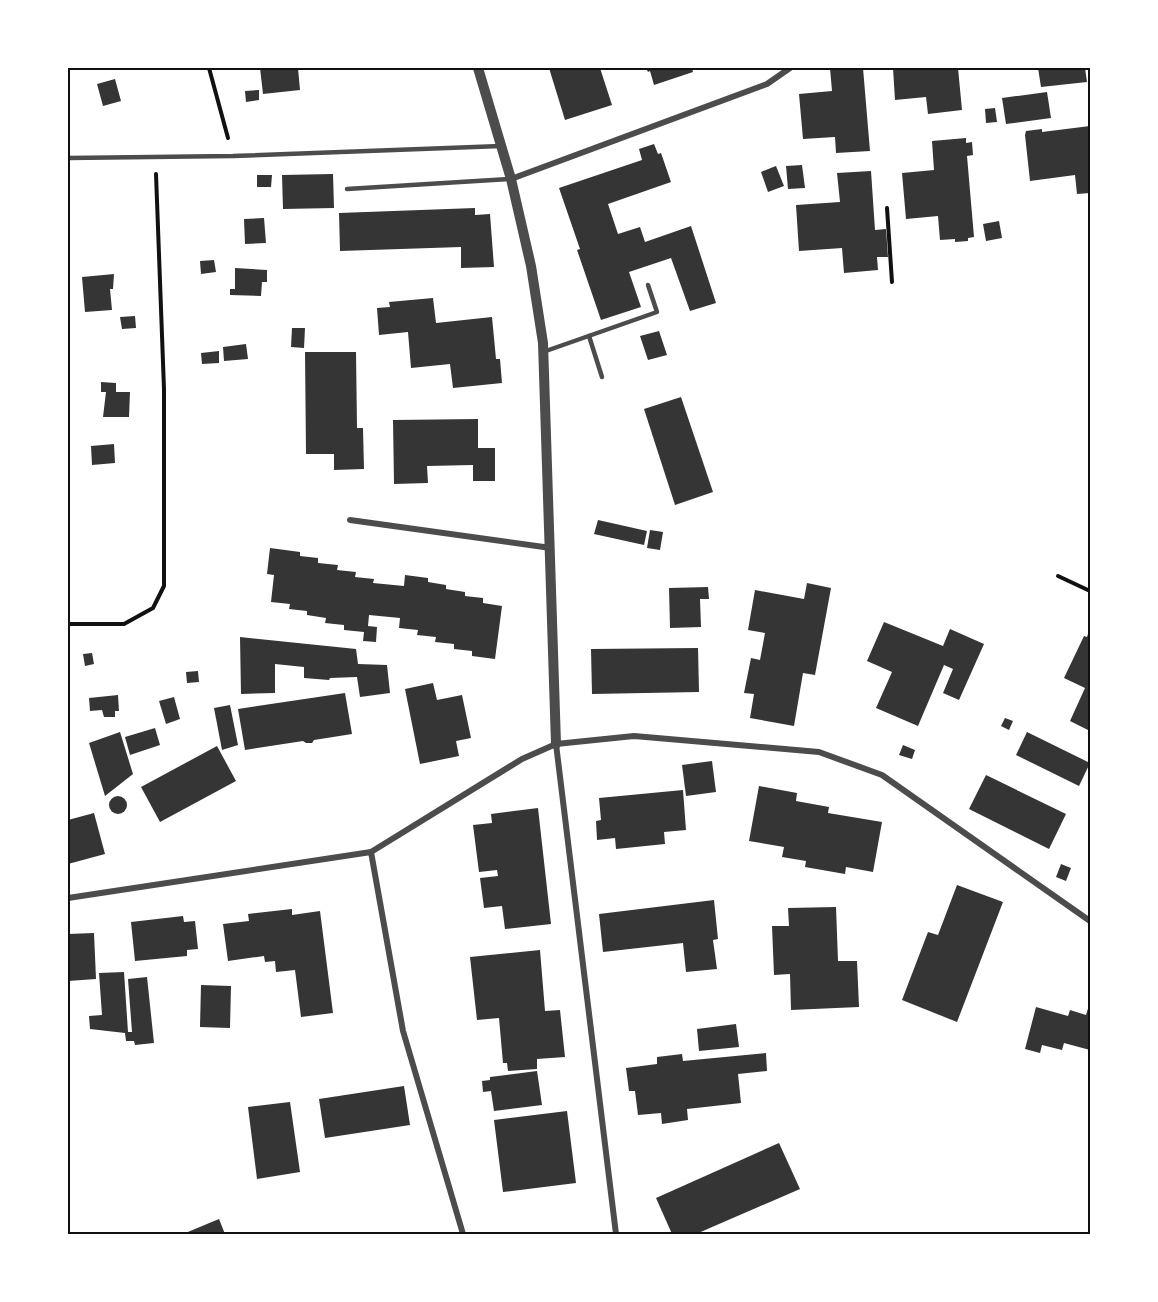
<svg xmlns="http://www.w3.org/2000/svg" width="1158" height="1302" font-family="Merriweather,serif">
<style>
.building{fill:#353535}
.lines{fill:none;stroke-linecap:round;stroke-linejoin:round}
.path{stroke:#111;stroke-width:4}
.service{stroke:#4c4c4c;stroke-width:4.5}
.minor{stroke:#4c4c4c;stroke-width:6}
.tertiary{stroke:#4c4c4c;stroke-width:10}
.neatline{fill:none;stroke:#111;stroke-width:2}
</style>
<rect width="100%" height="100%" fill="#fff"/>
<g class="building">
<polygon points="260,68 298,68 300,90 263,94"/>
<polygon points="549,68 600,68 612,105 565,120"/>
<polygon points="646,68 692,68 693,72 654,85 650,71 648,72"/>
<polygon points="830,68 863,68 870,151 836,153 835,137 803,139 799,94 832,91"/>
<polygon points="893,68 958,68 962,110 928,114 926,97 895,100"/>
<polygon points="1038,68 1085,68 1087,82 1041,87"/>
<polygon points="115,79 121,101 103,106 97,84"/>
<polygon points="259,90 259,100 246,102 245,91"/>
<polygon points="1047,92 1051,118 1006,124 1002,98"/>
<polygon points="995,108 997,122 986,123 985,109"/>
<polygon points="1090,126 1090,193 1077,194 1075,175 1030,181 1025,135 1026,131 1042,129 1042,132"/>
<polygon points="966,138 966,143 972,142 973,155 967,156 974,237 968,238 968,241 955,242 955,239 940,240 938,216 906,219 902,173 934,170 932,141"/>
<polygon points="654,144 658,154 661,153 671,182 608,204 618,234 640,227 645,242 691,226 716,303 690,311 671,258 629,272 641,307 601,320 577,250 580,249 559,188 642,160 639,149"/>
<polygon points="802,165 805,188 788,189 786,166"/>
<polygon points="776,166 784,186 768,192 761,172"/>
<polygon points="871,171 875,230 886,229 888,257 877,257 878,270 844,273 842,248 799,251 796,205 840,202 837,173"/>
<polygon points="333,174 334,208 283,209 282,175"/>
<polygon points="257,175 272,175 271,187 257,187"/>
<polygon points="475,208 475,215 490,214 494,267 461,268 461,247 340,251 339,213"/>
<polygon points="264,218 266,243 245,244 244,219"/>
<polygon points="999,221 1002,238 986,241 983,224"/>
<polygon points="214,260 216,272 201,274 200,261"/>
<polygon points="235,268 267,270 267,282 262,282 261,296 230,295 230,289 235,289"/>
<polygon points="114,274 113,289 110,289 112,310 85,312 82,277"/>
<polygon points="433,298 436,323 492,317 496,359 500,359 502,383 453,388 450,364 411,368 408,332 379,335 377,308 390,307 389,302"/>
<polygon points="135,316 136,328 122,329 120,317"/>
<polygon points="292,328 305,328 304,348 291,347"/>
<polygon points="659,331 667,355 648,360 640,336"/>
<polygon points="246,344 248,359 224,361 223,347"/>
<polygon points="219,351 219,363 202,364 201,353"/>
<polygon points="305,352 356,352 357,428 363,428 364,469 334,470 334,454 306,454"/>
<polygon points="101,382 116,383 116,392 130,392 129,417 103,417 106,392 101,392"/>
<polygon points="681,397 713,492 675,505 644,409"/>
<polygon points="478,419 478,448 495,448 495,481 473,481 473,465 427,466 428,483 394,484 393,420"/>
<polygon points="114,444 115,463 92,465 91,446"/>
<polygon points="598,520 647,531 644,545 594,534"/>
<polygon points="650,530 663,532 660,550 647,548"/>
<polygon points="270,548 300,552 300,556 318,558 318,563 338,565 337,570 356,572 355,577 374,579 373,583 404,586 405,575 428,578 428,582 446,585 446,589 465,592 465,596 483,598 483,603 502,606 495,659 472,656 472,651 454,649 454,644 435,642 436,637 417,635 418,630 399,628 400,618 369,615 368,626 377,627 376,642 363,641 364,632 344,630 344,625 325,623 326,618 307,615 307,611 289,609 290,604 271,602 274,575 267,574"/>
<polygon points="807,583 831,588 815,675 803,673 794,726 750,718 754,694 744,693 751,658 760,660 765,633 748,630 755,590 804,599"/>
<polygon points="708,587 709,599 700,599 701,627 670,628 669,588"/>
<polygon points="884,622 943,646 950,629 984,644 959,700 943,693 953,669 944,665 918,726 876,708 892,672 867,661"/>
<polygon points="1090,628 1090,731 1070,721 1085,688 1064,678 1084,636 1087,637"/>
<polygon points="240,637 356,649 358,664 387,665 390,693 360,697 357,677 330,678 329,680 304,678 304,667 275,664 275,693 241,694"/>
<polygon points="698,648 699,692 592,694 591,649"/>
<polygon points="92,653 94,664 85,666 83,654"/>
<polygon points="198,671 199,682 187,683 186,672"/>
<polygon points="433,683 437,700 462,695 471,738 456,741 459,756 420,764 405,689"/>
<polygon points="345,693 352,734 314,740 312,743 306,743 303,741 245,750 238,709"/>
<polygon points="118,695 119,711 115,711 115,717 104,717 102,710 90,711 89,698"/>
<polygon points="174,697 180,719 166,724 159,701"/>
<polygon points="230,705 238,745 222,750 214,708"/>
<polygon points="1005,718 1013,721 1009,730 1001,726"/>
<polygon points="155,728 160,745 130,755 125,737"/>
<polygon points="120,732 133,774 105,796 89,743"/>
<polygon points="1027,732 1090,763 1079,786 1016,755"/>
<polygon points="903,745 915,750 912,759 899,755"/>
<polygon points="217,746 236,781 160,822 141,787"/>
<polygon points="712,761 716,792 686,796 682,765"/>
<polygon points="986,775 1066,814 1049,849 969,809"/>
<polygon points="759,786 797,793 796,801 829,807 828,813 882,822 873,872 846,867 845,874 805,867 806,861 782,857 784,847 749,841"/>
<polygon points="683,790 686,830 664,832 665,844 616,849 615,838 597,840 596,821 601,820 599,798"/>
<circle cx="118" cy="805" r="9"/>
<polygon points="538,808 551,924 505,929 502,906 484,908 480,878 498,876 497,870 479,872 473,825 492,823 491,814"/>
<polygon points="94,813 105,854 68,864 68,820"/>
<polygon points="1061,864 1071,868 1066,881 1056,877"/>
<polygon points="957,885 1003,902 957,1022 902,1000 928,932 938,935"/>
<polygon points="714,900 718,939 713,940 717,969 686,972 683,943 603,952 599,914"/>
<polygon points="836,907 838,961 857,961 859,1007 791,1010 790,974 774,975 772,926 789,926 788,908"/>
<polygon points="292,909 292,915 320,911 333,1013 301,1017 295,970 276,972 275,961 265,962 264,956 228,961 223,924 249,921 248,914"/>
<polygon points="183,916 184,922 195,921 198,949 187,950 187,956 135,961 131,922"/>
<polygon points="94,933 96,979 68,981 68,934"/>
<polygon points="540,950 545,1011 560,1010 565,1057 537,1059 537,1069 508,1071 507,1063 503,1063 499,1018 477,1020 470,957"/>
<polygon points="124,972 128,1032 132,1032 128,979 147,977 154,1043 135,1045 134,1041 126,1041 125,1033 90,1029 89,1016 102,1015 99,973"/>
<polygon points="201,985 231,986 230,1028 200,1027"/>
<polygon points="1090,1002 1090,1050 1064,1043 1062,1050 1042,1045 1040,1053 1025,1049 1036,1007 1068,1016 1070,1010 1086,1015"/>
<polygon points="736,1024 739,1047 699,1051 697,1029"/>
<polygon points="766,1053 767,1071 738,1074 741,1103 687,1109 688,1120 662,1124 661,1113 638,1115 635,1091 629,1091 626,1068 657,1064 657,1057 682,1054 683,1061"/>
<polygon points="537,1071 542,1105 494,1111 491,1091 483,1092 482,1081 490,1080 490,1077"/>
<polygon points="404,1086 410,1125 325,1138 319,1099"/>
<polygon points="290,1102 300,1172 257,1179 248,1107"/>
<polygon points="567,1111 576,1183 503,1192 494,1120"/>
<polygon points="779,1143 800,1189 696,1234 672,1234 656,1198"/>
<polygon points="219,1219 225,1234 183,1234"/>
</g>
<g class="lines">
<g class="path">
<polyline points="209,68 228,138"/>
<polyline points="887,208 892,282"/>
<polyline points="1058,576 1090,591"/>
<polyline points="68,624 124,624 153,608 164,586 164,389 156,174"/>
</g>
<g class="service">
<polyline points="68,158 233,156 501,146"/>
<polyline points="347,189 509,179"/>
<polyline points="589,336 602,377"/>
<polyline points="543,352 657,312 648,285"/>
</g>
<g class="minor">
<polyline points="511,179 767,84 790,68"/>
<polyline points="350,520 551,548"/>
<polyline points="556,744 616,1234"/>
<polyline points="371,852 403,1031 463,1234"/>
<polyline points="68,898 371,852 522,759 556,744 634,736 819,752 882,775 1090,921"/>
</g>
<polyline class="tertiary" points="478,68 511,179 531,266 543,343 556,744"/>
</g>
<rect width="1158" height="1302" fill="none" stroke="#ffffff" stroke-width="138"/>
<rect x="69" y="69" width="1020" height="1164" class="neatline"/>
</svg>
